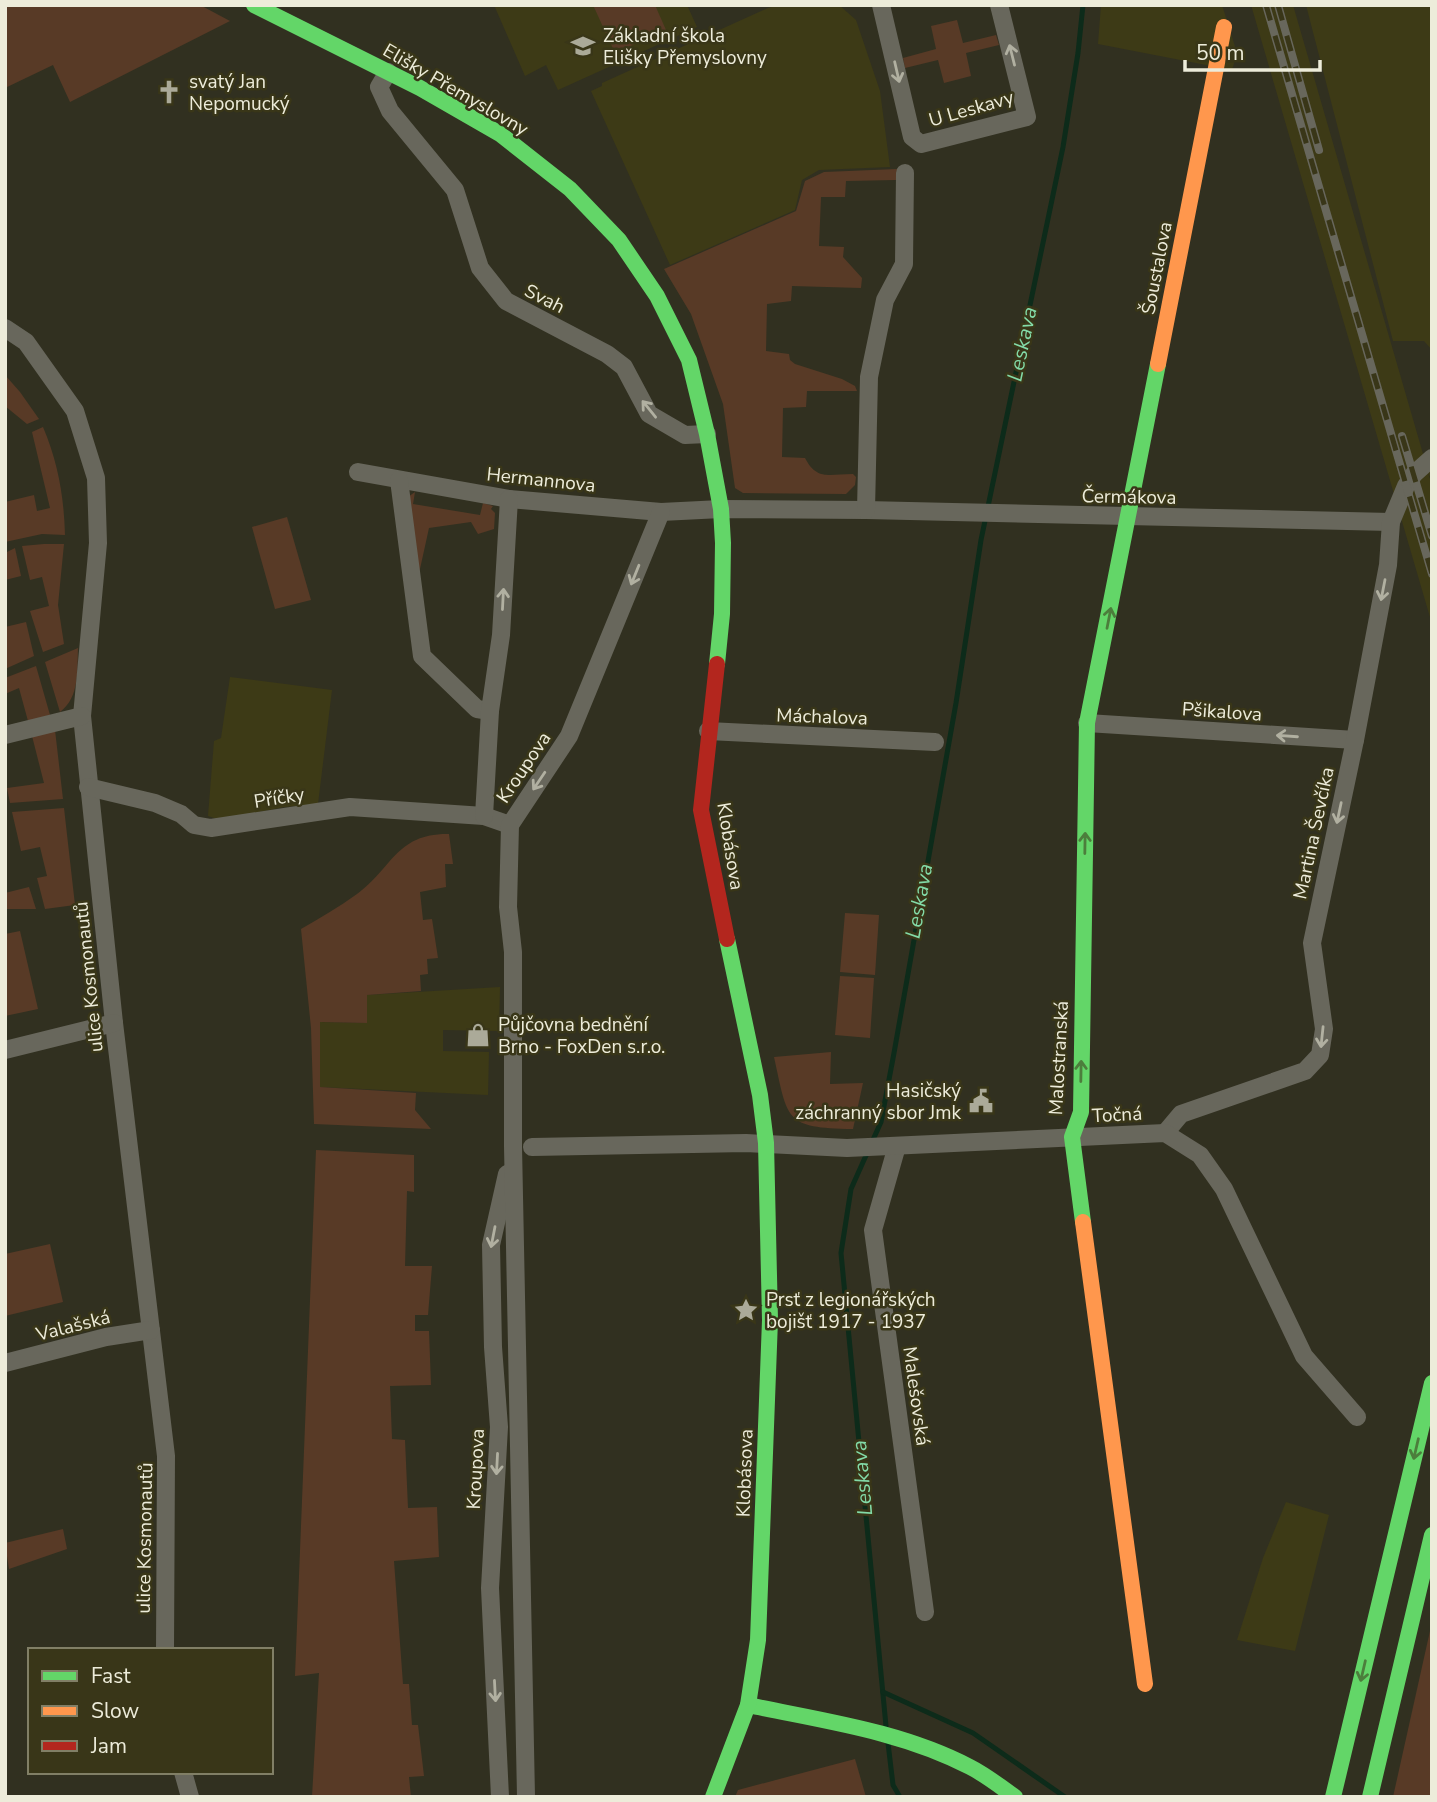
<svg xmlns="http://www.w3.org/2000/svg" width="1437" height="1802" font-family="'Nunito Sans',sans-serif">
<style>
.built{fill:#3d3a16}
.green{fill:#583a26}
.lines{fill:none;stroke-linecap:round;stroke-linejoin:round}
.stream{stroke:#0d2b1a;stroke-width:5}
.street{stroke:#68675c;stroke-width:18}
.fast{stroke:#63d668;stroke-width:16}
.slow{stroke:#ff974d;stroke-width:16}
.jam{stroke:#b3261e;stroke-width:16}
.rail-casing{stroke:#68675c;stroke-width:8}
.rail{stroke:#393618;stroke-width:5;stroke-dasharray:16;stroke-linecap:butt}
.oneway{stroke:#b1b0a1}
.oneway2{stroke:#4c7e3c}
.labels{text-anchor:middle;stroke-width:5;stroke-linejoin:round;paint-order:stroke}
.poi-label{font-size:19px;fill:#edecda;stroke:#393618;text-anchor:start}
.street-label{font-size:19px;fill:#edecda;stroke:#393618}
.water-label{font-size:21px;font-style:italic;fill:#83dba8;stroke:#393618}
</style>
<rect width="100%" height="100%" fill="#313020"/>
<g class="built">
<polygon points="494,5 687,5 697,27 558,90 546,65 525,76"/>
<polygon points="779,5 839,5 856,20 880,91 890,167 819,170 802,180 795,210 670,265 591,91 602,86 602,83 768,8"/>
<polygon points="1101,5 1222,5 1237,53 1232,70 1098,44"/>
<polygon points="1251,5 1293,5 1428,471 1432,470 1432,480 1428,473 1432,485 1432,624"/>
<polygon points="1306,5 1432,5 1432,350 1424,341 1393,341"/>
<polygon points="230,677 332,690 318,804 284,807 220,820 208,816 214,741 221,738"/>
<polygon points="500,987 499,1031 443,1030 443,1051 489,1052 488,1095 320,1087 320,1022 366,1023 367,995"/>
<polygon points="1286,1502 1329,1515 1295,1651 1237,1640 1263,1558"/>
</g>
<g class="green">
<polygon points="5,5 200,5 230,21 70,102 53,65 5,88"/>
<polygon points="593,5 655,5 666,30 615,53"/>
<polygon points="957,20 963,43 996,35 999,45 966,53 971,76 944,83 938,60 905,68 903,58 936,49 931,26"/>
<path d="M897,169L896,180L846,181L845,197H821L819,246L844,247L843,257L862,278L861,288L792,286L791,301L767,304L766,351L789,354L790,360L795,364L842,379L855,386L857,391H807L806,407L783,408L782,457L805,458C817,481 829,474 853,474L856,477L855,485L846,494L743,493L735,488L723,404L691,314L664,269L796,211L805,181L824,172Z"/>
<polygon points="5,375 20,392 39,419 27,424 5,406"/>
<path d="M43,427C58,462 64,497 65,535L42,534L5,542V502L34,495L37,511L50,508L32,432Z"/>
<polygon points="415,492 413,504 480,515 483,503 493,506 491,509 495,513 494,529 478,534 471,522 429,528 418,578 408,497"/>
<polygon points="287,517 311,600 275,609 252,527"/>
<polygon points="44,544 64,544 58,605 64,644 43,652 30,611 49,606 42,577 30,580 22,546"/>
<polygon points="15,548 21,576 5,580 5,553"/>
<polygon points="26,622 34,656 5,669 5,627"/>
<path d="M78,648C77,670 80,697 60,712L45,662Z"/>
<polygon points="36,666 50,715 28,721 19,688 5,694 5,678"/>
<polygon points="55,730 63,799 10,803 7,788 44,783 32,736"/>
<polygon points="64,808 75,905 45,909 37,878 47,876 40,847 21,851 12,812"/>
<path d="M449,834L453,864H445L446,887L420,892L423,920L432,919L438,958L427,959L428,974L420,975L421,991L367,995V1023L320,1022V1087L416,1093L415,1110L431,1129L314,1124L311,1028L301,929C320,918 339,907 357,894C392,869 396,833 449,834Z"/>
<polygon points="29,887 36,909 5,909 5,893"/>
<polygon points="845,913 879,915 875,975 840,972"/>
<polygon points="20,931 38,1009 5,1016 5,934"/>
<polygon points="840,976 874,978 870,1038 835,1035"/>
<path d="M831,1052L830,1084L863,1083L853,1129C784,1128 788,1120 774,1057Z"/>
<polygon points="316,1150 414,1155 414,1192 407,1191 405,1266 432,1266 428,1315 415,1315 415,1331 429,1331 431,1385 390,1386 392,1439 405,1440 408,1508 437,1507 439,1557 394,1561 403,1684 409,1684 412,1725 418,1725 424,1776 409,1777 411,1797 312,1797 319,1673 295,1676"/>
<polygon points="50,1244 63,1302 5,1316 5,1254"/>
<polygon points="63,1529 67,1549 9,1569 5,1543"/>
<polygon points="1432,1622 1432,1797 1393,1797"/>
<polygon points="855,1759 866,1797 735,1797 738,1790"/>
</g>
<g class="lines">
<g class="stream">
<polyline points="872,1142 881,1122 894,1053 956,703 981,540 1063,147 1078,53 1083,5"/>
<polyline points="868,1151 851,1189 841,1253 886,1726"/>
<polyline points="883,1692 973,1733 1065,1797"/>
<polyline points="888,1743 893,1785 900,1797"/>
</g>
<g class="street">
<polyline points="881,5 912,137 921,144 1027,117 999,5"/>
<polyline points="388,72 379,87 390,111 455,190 480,268 506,301 607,354 624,367 649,414 685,435 707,434"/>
<polyline points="5,328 26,342 75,411 96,478 98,543 82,716 114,1023 166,1456 165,1650"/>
<polyline points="358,472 509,499 661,512 721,509 866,510 1391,522"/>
<polyline points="399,480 422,656 477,709 490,711"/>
<polyline points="866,510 869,377 885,300 904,264 905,173"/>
<polyline points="1087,723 1355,740"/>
<polyline points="708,731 935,742"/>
<polyline points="5,735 82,716"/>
<polyline points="88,787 155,803 181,814 194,825 211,828 350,807 484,816 510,825"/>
<polyline points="484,816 490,711 501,635 509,499"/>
<polyline points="5,1050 114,1023"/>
<polyline points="1165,1133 1181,1114 1305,1071 1320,1055 1324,1029 1312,943 1355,740 1388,565 1391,522 1406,486 1414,474 1432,458"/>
<polyline points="897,1146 873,1230 925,1612"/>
<polyline points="532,1147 746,1143 847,1148 1165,1133 1200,1155 1224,1189 1304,1356 1357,1417"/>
<polyline points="5,1363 106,1337 151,1330"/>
<polyline points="183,1772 190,1797"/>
<polyline points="500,1797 490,1588 499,1427 493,1347 491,1245 507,1174"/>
<polyline points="526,1797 513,1146 513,952 508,907 510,825 569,736 661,512"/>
</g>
<g class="fast">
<polyline points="254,5 420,88 500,134 570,189 619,240 657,296 689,360 707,434 721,509 723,543 722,614 717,664"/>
<polyline points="1083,1222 1072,1137 1081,1112 1087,723 1158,364"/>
<path d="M748,1705C823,1721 901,1731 970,1767C986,1775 1001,1787 1015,1797"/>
<polyline points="713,1797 748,1705 758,1640 770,1320 766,1143 760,1095 727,939"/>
<polyline points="1333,1797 1432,1383"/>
<polyline points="1370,1797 1432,1535"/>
</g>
<g class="slow">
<polyline points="1158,364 1224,27"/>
<polyline points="1083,1222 1145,1684"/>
</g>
<polyline class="jam" points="717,664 701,810 727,939"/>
<g class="rail-casing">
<g id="rail">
<polyline points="1266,5 1432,574"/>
<polyline points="1278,5 1319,150"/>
<polyline points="1402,436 1432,536"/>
</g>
</g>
<use href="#rail" class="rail"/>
</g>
<defs><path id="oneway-shaft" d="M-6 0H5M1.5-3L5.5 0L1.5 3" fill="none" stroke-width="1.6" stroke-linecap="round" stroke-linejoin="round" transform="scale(1.75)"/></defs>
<g class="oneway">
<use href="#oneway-shaft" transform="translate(1012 55) rotate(-104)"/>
<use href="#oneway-shaft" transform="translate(897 72) rotate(77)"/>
<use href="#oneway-shaft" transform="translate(649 409) rotate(-129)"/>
<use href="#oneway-shaft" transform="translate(635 575) rotate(112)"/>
<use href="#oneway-shaft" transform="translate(1383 590) rotate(101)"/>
<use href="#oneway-shaft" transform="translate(503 599) rotate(-87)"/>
<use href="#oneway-shaft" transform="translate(1287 736) rotate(-176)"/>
<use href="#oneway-shaft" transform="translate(539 781) rotate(124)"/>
<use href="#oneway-shaft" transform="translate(1339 813) rotate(102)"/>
<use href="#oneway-shaft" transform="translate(1322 1037) rotate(96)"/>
<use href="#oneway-shaft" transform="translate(493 1237) rotate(101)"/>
<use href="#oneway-shaft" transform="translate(497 1464) rotate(93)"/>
<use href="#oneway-shaft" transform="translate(495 1691) rotate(87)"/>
</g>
<g class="oneway2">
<use href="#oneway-shaft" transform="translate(1109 618) rotate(-79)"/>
<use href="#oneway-shaft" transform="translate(1085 843) rotate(-89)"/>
<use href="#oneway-shaft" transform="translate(1081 1071) rotate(-89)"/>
<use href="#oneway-shaft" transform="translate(1416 1449) rotate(103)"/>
<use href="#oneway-shaft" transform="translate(1363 1671) rotate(103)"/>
</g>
<defs>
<g id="school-bare" transform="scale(1.89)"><path d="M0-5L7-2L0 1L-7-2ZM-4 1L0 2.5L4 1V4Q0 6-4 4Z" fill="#abaa99" stroke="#393618" stroke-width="2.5" paint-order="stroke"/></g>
<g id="church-bare" transform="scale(1.89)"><path d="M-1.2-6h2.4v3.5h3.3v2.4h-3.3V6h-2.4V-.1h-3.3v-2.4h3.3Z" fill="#abaa99" stroke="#393618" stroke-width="2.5" paint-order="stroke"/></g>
<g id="shop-bare" transform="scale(1.89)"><path d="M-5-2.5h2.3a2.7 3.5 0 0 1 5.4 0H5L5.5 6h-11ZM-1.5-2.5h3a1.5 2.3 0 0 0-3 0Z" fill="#abaa99" stroke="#393618" stroke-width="2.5" paint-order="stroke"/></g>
<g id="civic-bare" transform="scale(1.89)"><path d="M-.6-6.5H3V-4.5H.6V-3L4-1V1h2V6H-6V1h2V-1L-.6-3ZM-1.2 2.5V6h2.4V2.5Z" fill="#abaa99" stroke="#393618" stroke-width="2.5" paint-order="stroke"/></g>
<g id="sight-bare" transform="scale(1.89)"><path d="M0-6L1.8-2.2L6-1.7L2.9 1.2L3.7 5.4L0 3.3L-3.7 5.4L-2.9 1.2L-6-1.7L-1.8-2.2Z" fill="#abaa99" stroke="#393618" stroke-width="2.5" paint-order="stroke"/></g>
</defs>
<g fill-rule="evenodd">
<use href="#school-bare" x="583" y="46"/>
<use href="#church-bare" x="169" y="92"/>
<use href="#shop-bare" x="478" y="1035"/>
<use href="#civic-bare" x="981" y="1101"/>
<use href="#sight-bare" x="746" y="1310"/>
</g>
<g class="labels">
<g class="poi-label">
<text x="603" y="42">Základní škola<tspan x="603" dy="22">Elišky Přemyslovny</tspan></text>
<text x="189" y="88">svatý Jan<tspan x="189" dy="22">Nepomucký</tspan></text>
<text x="498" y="1031">Půjčovna bednění<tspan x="498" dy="22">Brno - FoxDen s.r.o.</tspan></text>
<text x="961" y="1097" text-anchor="end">Hasičský<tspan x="961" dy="22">záchranný sbor Jmk</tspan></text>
<text x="766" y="1306">Prsť z legionářských<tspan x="766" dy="22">bojišť 1917 - 1937</tspan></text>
</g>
<g class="street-label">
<text transform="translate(456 89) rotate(30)" y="7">Elišky Přemyslovny</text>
<text transform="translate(971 108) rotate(-16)" y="7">U Leskavy</text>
<text transform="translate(1156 268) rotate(-79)" y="7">Šoustalova</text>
<text transform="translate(545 298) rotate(27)" y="7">Svah</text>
<text transform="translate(541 479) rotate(6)" y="7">Hermannova</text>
<text transform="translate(1129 496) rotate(1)" y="7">Čermákova</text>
<text transform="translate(1222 711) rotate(4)" y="7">Pšikalova</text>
<text transform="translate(822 716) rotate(2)" y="7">Máchalova</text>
<text transform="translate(523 767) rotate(-56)" y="7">Kroupova</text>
<text transform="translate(279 797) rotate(-9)" y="7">Příčky</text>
<text transform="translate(1313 833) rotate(-78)" y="7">Martina Ševčíka</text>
<text transform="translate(731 846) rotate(81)" y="7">Klobásova</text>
<text transform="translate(88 977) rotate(-96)" y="7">ulice Kosmonautů</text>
<text transform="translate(1058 1058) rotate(-87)" y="7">Malostranská</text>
<text transform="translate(1117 1114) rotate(-3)" y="7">Točná</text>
<text transform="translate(73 1325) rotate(-14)" y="7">Valašská</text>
<text transform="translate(917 1396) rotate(82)" y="7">Malešovská</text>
<text transform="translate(475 1469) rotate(-87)" y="7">Kroupova</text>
<text transform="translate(744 1473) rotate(-88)" y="7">Klobásova</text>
<text transform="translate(144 1538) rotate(-89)" y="7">ulice Kosmonautů</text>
</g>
<g class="water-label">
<text transform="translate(1022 344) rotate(-78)" y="7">Leskava</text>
<text transform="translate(919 901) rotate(-80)" y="7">Leskava</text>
<text transform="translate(862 1478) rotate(-95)" y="7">Leskava</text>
</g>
</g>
<rect width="1437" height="1802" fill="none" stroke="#edecda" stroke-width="14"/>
<rect x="28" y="1648" width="245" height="126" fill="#393618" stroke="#817f66" stroke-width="2"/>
<rect x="42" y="1671" width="35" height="10" fill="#63d668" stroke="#817f66" stroke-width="2"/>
<text x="91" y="1683" font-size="21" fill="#edecda">Fast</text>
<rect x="42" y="1706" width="35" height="10" fill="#ff974d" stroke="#817f66" stroke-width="2"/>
<text x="91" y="1718" font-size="21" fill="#edecda">Slow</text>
<rect x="42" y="1741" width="35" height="10" fill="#b3261e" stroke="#817f66" stroke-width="2"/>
<text x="91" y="1753" font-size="21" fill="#edecda">Jam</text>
<path d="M1185 60v10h135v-10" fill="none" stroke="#edecda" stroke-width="3.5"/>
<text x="1196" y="60" font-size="21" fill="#edecda" stroke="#393618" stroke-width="5" paint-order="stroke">50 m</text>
</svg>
